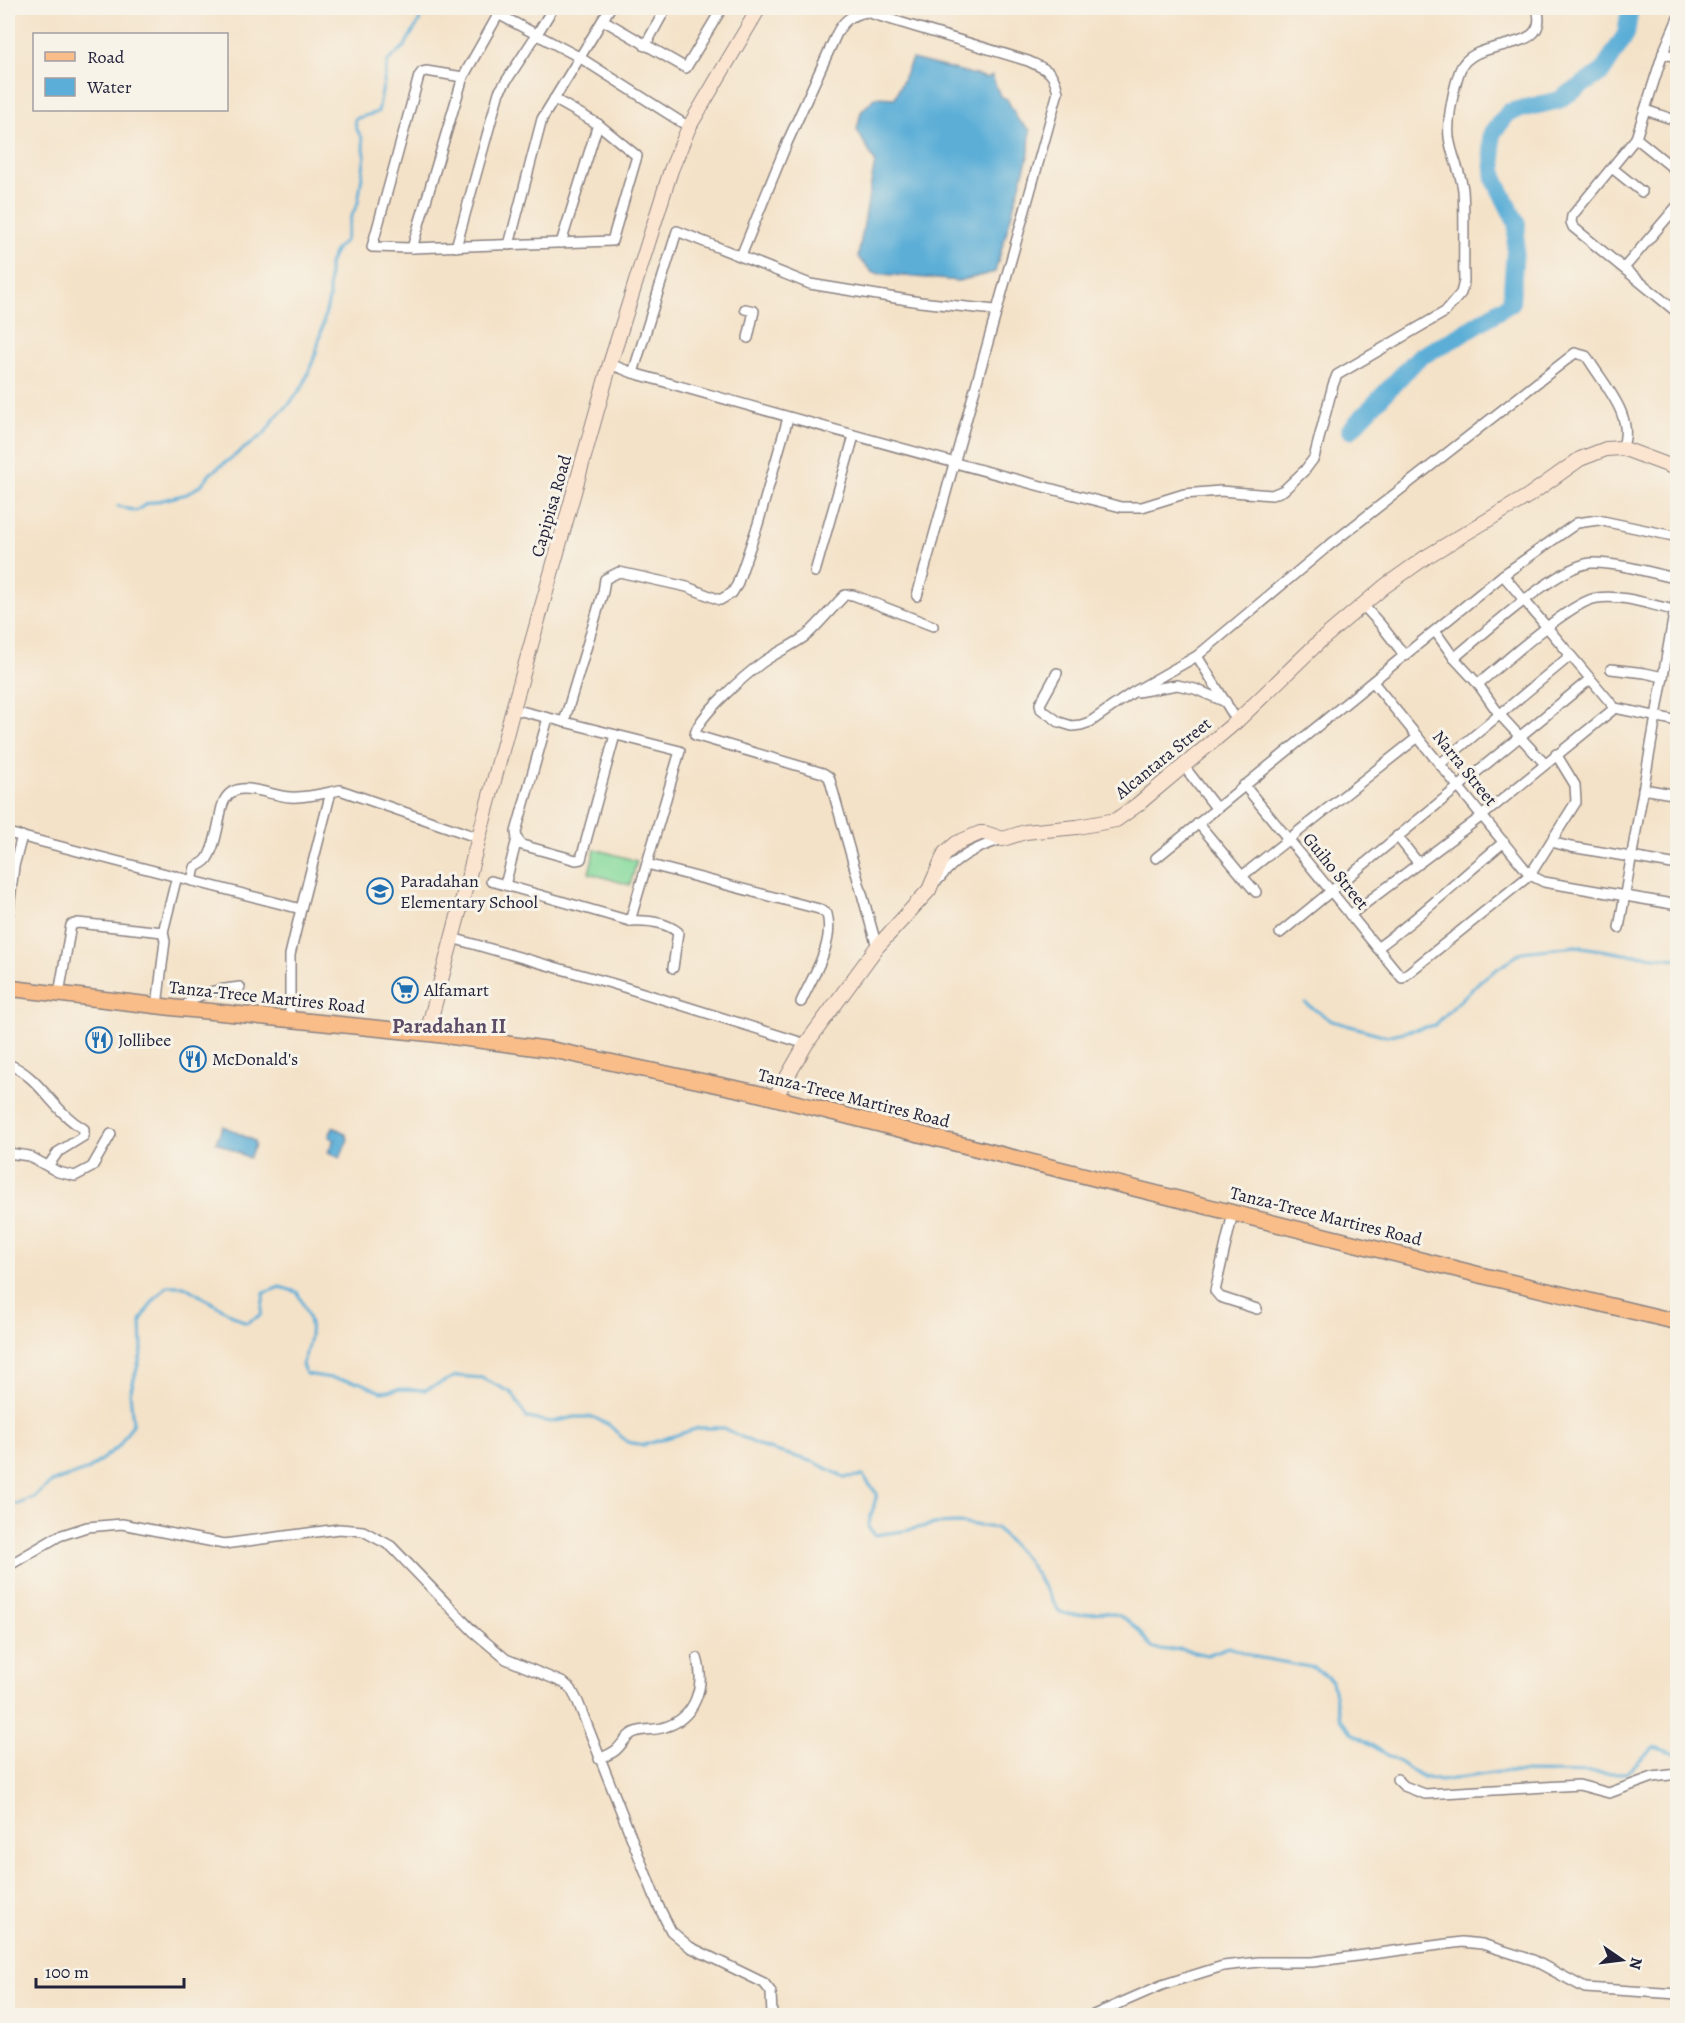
<svg xmlns="http://www.w3.org/2000/svg" width="1685" height="2023" font-family="Alegreya,serif">
<style>
.green{fill:#86da9c;stroke:#547e6c;stroke-width:1.5}
.water{fill:#5baed7;stroke:#3e6889;stroke-width:1.5}
.lines{fill:none;stroke-linecap:round;stroke-linejoin:round}
.stream{stroke:#5baed7;stroke-width:3}
.river{stroke:#5baed7;stroke-width:18}
.street-casing{stroke:#8b8282;stroke-width:12}
.secondary-casing{stroke:#8b8282;stroke-width:16}
.primary-casing{stroke:#8b8282;stroke-width:18}
.street{stroke:#fff;stroke-width:9}
.secondary{stroke:#fce5d0;stroke-width:14}
.primary{stroke:#f8bd89;stroke-width:15}
.labels{text-anchor:middle;stroke-width:6;stroke-linejoin:round;paint-order:stroke}
.street-label{font-size:18px;fill:#22223b;stroke:#f7f3e8}
.poi-label{font-size:18px;fill:#22223b;stroke:#f7f3e8;text-anchor:start}
.quarter-label{font-size:21px;font-weight:bold;fill:#5b4b67;stroke:#f7f3e8}
</style>
<rect width="100%" height="100%" fill="#f7f3e8"/>
<filter id="ink" filterUnits="userSpaceOnUse"><feTurbulence type="fractalNoise" baseFrequency=".0167" numOctaves="2"/><feDisplacementMap in="SourceGraphic" scale="12" xChannelSelector="R" yChannelSelector="G"/><feConvolveMatrix kernelMatrix="1 2 1 2 8 2 1 2 1" color-interpolation-filters="sRGB"/></filter>
<filter id="wash" filterUnits="userSpaceOnUse"><feTurbulence type="fractalNoise" baseFrequency=".008" numOctaves="4" result="noise"/><feDisplacementMap in="SourceGraphic" scale="24" xChannelSelector="R" yChannelSelector="G"/><feGaussianBlur stdDeviation="1.35" result="paint"/><feColorMatrix in="noise" values="0 0 0 0 0 0 0 0 0 0 0 0 0 0 0 0 0 1.4 0 .05"/><feComposite in="paint" operator="in"/></filter>
<g filter="url(#wash)">
<rect width="100%" height="100%" fill="#f4e2c8"/>
<polygon class="green" points="595,849 637,861 630,885 589,873"/>
<g class="water">
<polygon points="912,59 987,78 992,76 1000,96 1007,99 1018,120 1030,130 1029,153 995,272 958,281 873,273 858,257 875,162 857,130 861,112 875,97 895,98"/>
<polygon points="223,1126 254,1141 255,1145 249,1158 216,1142"/>
<polygon points="333,1127 345,1133 348,1139 340,1158 328,1152 334,1140 329,1137"/>
</g>
<g class="lines">
<g class="stream">
<polyline points="118,506 136,511 146,504 187,494 201,485 211,473 264,434 276,417 290,403 303,386 316,353 329,299 329,264 336,249 345,241 351,217 358,203 365,155 362,138 356,128 355,119 378,112 388,61 405,46 409,38 419,22 422,8"/>
<polyline points="1305,1003 1332,1021 1386,1036 1435,1025 1481,980 1522,952 1576,946 1625,954 1678,959"/>
<path d="M8,1503L19,1504L34,1497L52,1482L88,1470L119,1446L133,1423L130,1393L142,1351L141,1320L153,1301L167,1286H184L246,1323L261,1315L264,1293L280,1287L297,1292C314,1323 314,1332 302,1365L306,1374L362,1383L381,1392L401,1389L425,1390L456,1376L482,1378L512,1393L527,1418L552,1422L575,1417H593L609,1425L627,1442L644,1445L699,1428H723L762,1447L814,1462L844,1477L863,1476L877,1494L868,1527L875,1535L904,1531L935,1524L959,1523L996,1528L1027,1560L1059,1611C1070,1617 1080,1615 1091,1613C1122,1608 1136,1625 1152,1648L1168,1650L1180,1649L1207,1655L1229,1647L1256,1657L1315,1668L1332,1681L1340,1719L1352,1733L1423,1777L1440,1781L1499,1772L1626,1773L1654,1747L1678,1755"/>
</g>
<polyline class="river" points="1350,430 1418,358 1459,336 1511,303 1517,224 1495,180 1491,135 1509,112 1559,100 1602,72 1626,34 1630,8"/>
</g>
</g>
<g filter="url(#ink)">
<g class="lines">
<g class="street-casing">
<g id="street">
<polyline points="498,14 579,57 689,127"/>
<polyline points="1678,18 1663,53 1636,138 1572,216 1571,222 1573,227 1678,313"/>
<polyline points="603,20 686,68 722,8"/>
<polyline points="645,46 666,8"/>
<polyline points="1663,53 1678,58"/>
<polyline points="463,77 426,71 422,72 419,76 372,247 412,248 612,241 637,156 598,124 554,99"/>
<polyline points="1645,110 1678,121"/>
<polyline points="1636,138 1678,172"/>
<polyline points="1612,168 1642,192"/>
<polyline points="561,243 598,124"/>
<polyline points="509,245 542,119 610,8"/>
<polyline points="456,247 499,92 537,34 553,8"/>
<polyline points="412,248 463,77 502,8"/>
<path d="M741,256L787,143L837,33C844,20 851,15 866,12L1028,61C1047,70 1053,70 1058,92L917,596"/>
<polyline points="1624,268 1678,205"/>
<polyline points="745,309 754,311 748,338"/>
<path d="M610,364L633,373C796,419 957,465 1121,507H1142L1184,494L1220,491L1272,495L1284,490L1305,470L1314,458L1333,385L1337,375L1445,312L1461,293L1464,281C1463,251 1465,220 1463,190C1461,172 1451,155 1449,137C1447,119 1454,87 1460,70C1474,34 1552,57 1537,8"/>
<polyline points="633,373 677,231 810,284 920,302 995,310"/>
<polyline points="815,572 854,436"/>
<polyline points="1503,575 1615,708 1678,721"/>
<polyline points="1362,604 1381,625 1405,656"/>
<polyline points="1435,631 1454,658 1478,684 1499,714 1545,764"/>
<polyline points="1197,656 1237,721"/>
<path d="M1454,658C1481,636 1559,565 1591,563C1615,562 1653,573 1678,579"/>
<polyline points="1611,669 1645,673 1663,677"/>
<path d="M1057,673L1040,704L1041,709L1059,722L1072,726L1081,725L1090,722L1132,693L1197,656L1327,547L1575,353L1586,356L1589,360C1604,385 1636,418 1622,448"/>
<polyline points="1373,682 1530,875 1576,802 1575,785 1556,754"/>
<path d="M1478,684C1502,665 1571,601 1597,598C1622,594 1650,605 1674,610"/>
<polyline points="1137,692 1177,685 1195,689 1226,702"/>
<polyline points="513,709 680,751 630,921"/>
<polyline points="548,718 516,832 517,839 522,845 576,860 581,859 615,735"/>
<polyline points="564,722 603,592 605,579 619,572 687,587 720,600 732,593 737,585 758,524 788,418"/>
<polyline points="1440,764 1570,656"/>
<polyline points="1183,765 1216,808"/>
<polyline points="1244,785 1402,978 1530,875 1544,882 1678,905"/>
<polyline points="1643,789 1678,795"/>
<polyline points="1198,823 1242,876"/>
<polyline points="8,833 301,909 331,792 340,790 479,838"/>
<polyline points="1397,836 1419,864"/>
<polyline points="1551,842 1571,847 1678,865"/>
<polyline points="1156,858 1503,575 1577,523 1598,520 1678,537"/>
<path d="M647,864L819,909L827,914C835,944 813,975 801,1002"/>
<path d="M938,880C957,857 974,848 1003,839"/>
<path d="M192,881L195,867C199,865 204,863 207,859C215,847 218,826 221,811C228,773 264,795 290,797C304,798 317,795 331,792"/>
<path d="M491,881L630,921C647,920 665,922 678,932L673,968"/>
<polyline points="505,885 517,839"/>
<polyline points="1256,892 1242,876 1418,737"/>
<polyline points="1350,915 1482,816 1615,708"/>
<polyline points="8,917 14,866 22,836"/>
<polyline points="1619,928 1678,591"/>
<polyline points="1280,933 1589,680"/>
<polyline points="452,938 614,984 806,1044"/>
<path d="M877,947L829,777L823,773L701,737L695,735C696,717 748,673 763,662C777,652 794,645 807,635C820,623 832,608 845,595H853L933,626"/>
<path d="M1377,948C1422,916 1461,877 1504,842"/>
<polyline points="59,994 71,925 78,923 163,932"/>
<polyline points="157,1006 165,941 163,932 177,876"/>
<path d="M183,1009C195,991 220,990 240,987"/>
<polyline points="290,1019 290,955 301,909"/>
<path d="M8,1064C41,1077 52,1111 84,1129V1136L58,1152L48,1166"/>
<polyline points="8,1153 29,1156 58,1172 75,1176 92,1167 111,1134"/>
<polyline points="1233,1213 1215,1291 1220,1297 1257,1309"/>
<polyline points="8,1566 59,1536 87,1527 122,1524 224,1544 339,1529 363,1531 391,1546 474,1632 506,1659 564,1683 571,1689 578,1702 658,1905 671,1931 690,1947 764,1983 771,1992 772,2016"/>
<path d="M599,1759C605,1756 611,1754 616,1750C622,1745 625,1737 633,1733C643,1728 655,1731 665,1727C695,1718 706,1686 697,1658"/>
<polyline points="1397,1779 1404,1786 1425,1794 1579,1785 1609,1793 1653,1777 1678,1774"/>
<polyline points="1091,2016 1162,1985 1223,1966 1259,1962 1312,1962 1462,1942 1482,1944 1533,1960 1585,1988 1678,1994"/>
</g>
</g>
<g class="secondary-casing">
<g id="secondary">
<polyline points="427,1033 513,709 610,364 671,170 689,127 759,8"/>
<polyline points="775,1098 806,1044 877,947 929,890 945,853 957,843 980,833 985,833 1003,839 1025,832 1077,827 1116,820 1137,805 1237,721 1320,641 1385,586 1426,557 1528,496 1580,459 1606,449 1622,448 1678,469"/>
</g>
</g>
<g class="primary-casing">
<polyline id="primary" points="8,988 176,1008 434,1034 553,1050 752,1092 1480,1275 1678,1322"/>
</g>
<use href="#street" class="street"/>
<use href="#secondary" class="secondary"/>
<use href="#primary" class="primary"/>
</g>
</g>
<defs>
<g id="school-ring" transform="scale(1.35)"><circle r="9.5" fill="#f7f3e8" stroke="#1f6fb2" stroke-width="1.5"/><path d="M0-5L7-2L0 1L-7-2ZM-4 1L0 2.5L4 1V4Q0 6-4 4Z" fill="#1f6fb2"/></g>
<g id="supermarket-ring" transform="scale(1.35)"><circle r="9.5" fill="#f7f3e8" stroke="#1f6fb2" stroke-width="1.5"/><path d="M-6-5.5h2.5l.6 2H6L4.5 2H-2.5L-4.4-4H-6ZM-1.5 3.2a1.3 1.3 0 1 0 .1 0ZM3 3.2a1.3 1.3 0 1 0 .1 0Z" fill="#1f6fb2"/></g>
<g id="restaurant-ring" transform="scale(1.35)"><circle r="9.5" fill="#f7f3e8" stroke="#1f6fb2" stroke-width="1.5"/><path d="M-5-6h1v4h1v-4h1v4h1v-4h1v5L-1.5 .5V6h-2V.5L-5-1ZM5-6V6H3V1.5H1.5Q1.5-4 5-6Z" fill="#1f6fb2"/></g>
</defs>
<g fill-rule="evenodd">
<use href="#school-ring" x="380" y="891"/>
<use href="#supermarket-ring" x="405" y="990"/>
<use href="#restaurant-ring" x="99" y="1040"/>
<use href="#restaurant-ring" x="193" y="1059"/>
</g>
<g class="labels">
<g class="street-label">
<text transform="translate(551 506) rotate(-74)" y="6">Capipisa Road</text>
<text transform="translate(1163 758) rotate(-39)" y="6">Alcantara Street</text>
<text transform="translate(1465 768) rotate(51)" y="6">Narra Street</text>
<text transform="translate(1336 871) rotate(51)" y="6">Guiho Street</text>
<text transform="translate(267 997) rotate(6)" y="6">Tanza-Trece Martires Road</text>
<text transform="translate(854 1098) rotate(14)" y="6">Tanza-Trece Martires Road</text>
<text transform="translate(1326 1216) rotate(14)" y="6">Tanza-Trece Martires Road</text>
</g>
<g class="poi-label">
<text x="400" y="887">Paradahan<tspan x="400" dy="21">Elementary School</tspan></text>
<text x="424" y="996">Alfamart</text>
<text x="118" y="1046">Jollibee</text>
<text x="212" y="1065">McDonald's</text>
</g>
<g class="quarter-label">
<text x="449" y="1033">Paradahan II</text>
</g>
</g>
<rect width="1685" height="2023" fill="none" stroke="#f7f3e8" stroke-width="30"/>
<rect x="33" y="33" width="195" height="78" fill="#f7f3e8" stroke="#a29fa3" stroke-width="1.5"/>
<rect x="45" y="52" width="30" height="9" fill="#f8bd89" stroke="#a29fa3" stroke-width="1.5"/>
<text x="87" y="63" font-size="18" fill="#22223b">Road</text>
<rect x="45" y="78" width="30" height="18" fill="#5baed7" stroke="#a29fa3" stroke-width="1.5"/>
<text x="87" y="93" font-size="18" fill="#22223b">Water</text>
<g transform="translate(1622 1960) rotate(104)" stroke="#f7f3e8" stroke-width="4.5" paint-order="stroke">
<path d="M0-4.5L10 22L0 15L-10 22Z" fill="#22223b"/>
<text y="-9" font-size="16" font-weight="bold" text-anchor="middle" fill="#22223b">N</text>
</g>
<path d="M36 1978v9h148v-9" fill="none" stroke="#22223b" stroke-width="3"/>
<text x="45" y="1978" font-size="18" fill="#22223b" stroke="#f7f3e8" stroke-width="4.5" paint-order="stroke">100 m</text>
</svg>
